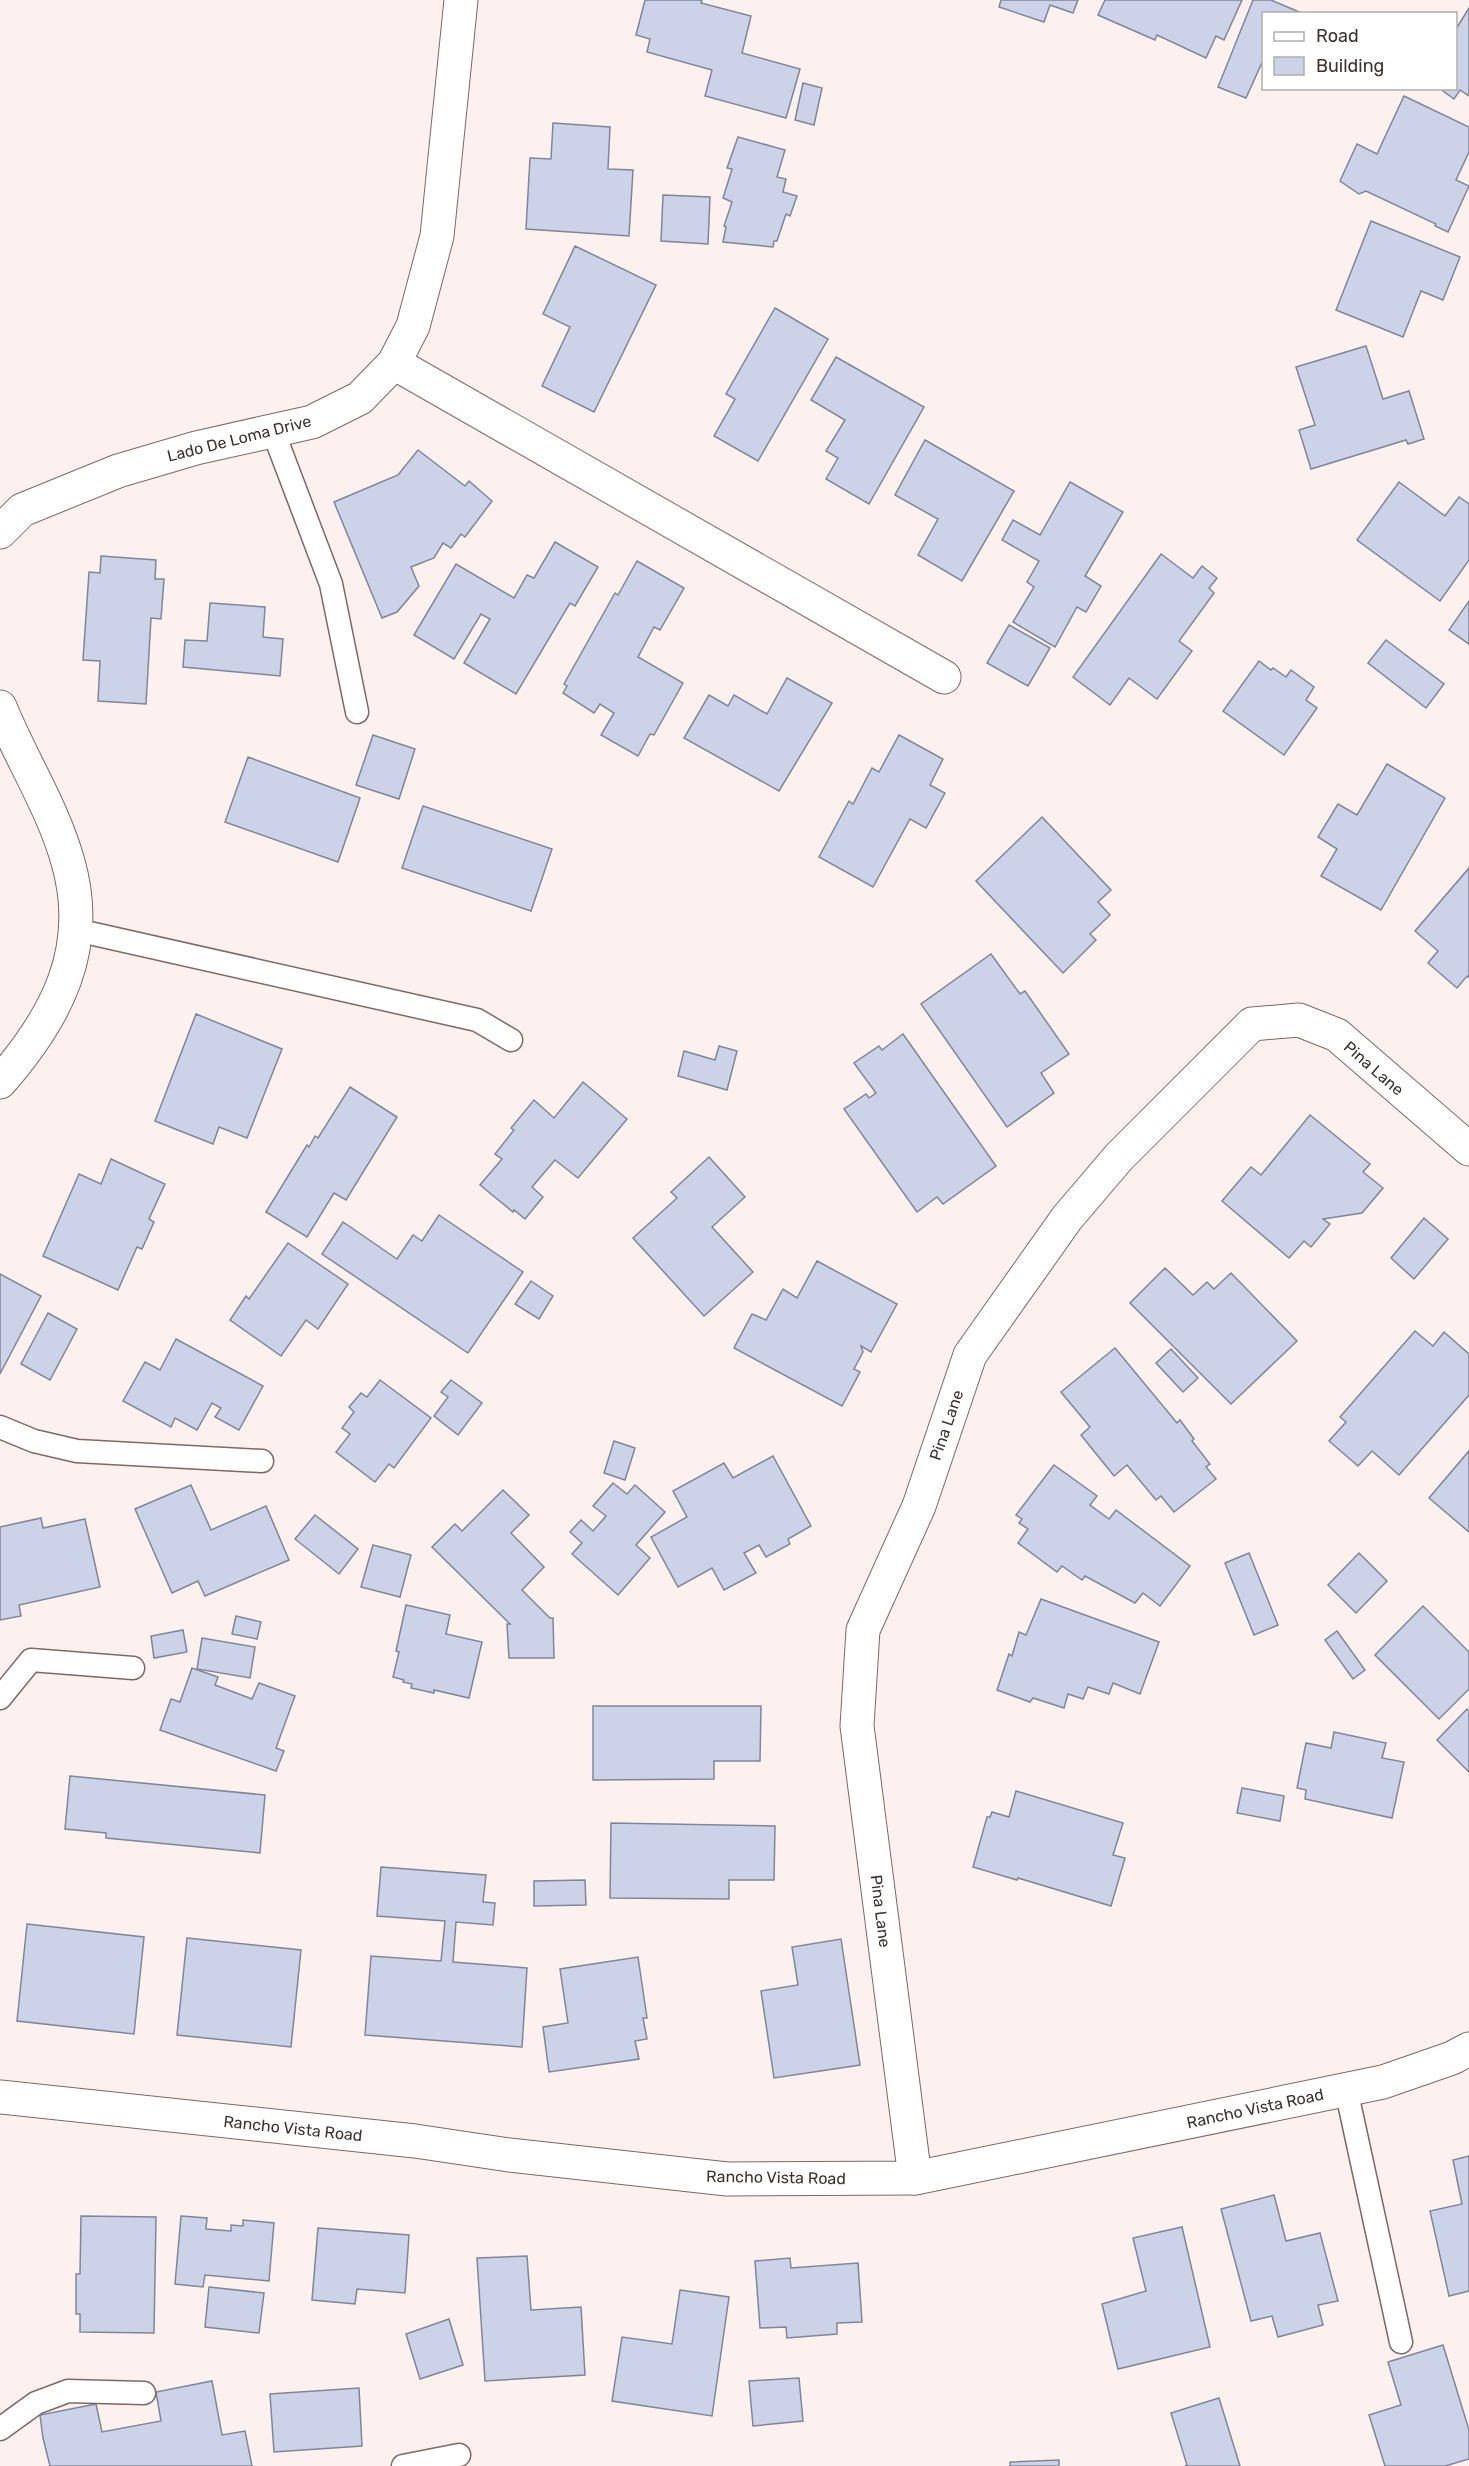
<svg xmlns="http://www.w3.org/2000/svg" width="1469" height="2466" font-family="Rubik,sans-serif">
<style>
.building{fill:#ccd3e8;stroke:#7f8699;stroke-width:1.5}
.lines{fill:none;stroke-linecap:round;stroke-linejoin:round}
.service-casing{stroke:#7f6862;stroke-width:25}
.minor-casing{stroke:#7f6862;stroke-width:35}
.tertiary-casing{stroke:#7f6862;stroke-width:35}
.service{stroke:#fff;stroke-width:22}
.minor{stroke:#fff;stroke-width:33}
.tertiary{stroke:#fff;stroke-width:33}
.labels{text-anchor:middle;stroke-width:4.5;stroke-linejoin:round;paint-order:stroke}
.street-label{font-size:16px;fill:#3c3230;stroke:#fff}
</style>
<rect width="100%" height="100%" fill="#fcf1ee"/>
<g class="building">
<polygon points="645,0 702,0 701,3 751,16 742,53 800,69 786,118 705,96 712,70 647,52 650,39 636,35"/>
<polygon points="1001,0 1078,0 1073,13 1050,5 1044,22 999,7"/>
<polygon points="1105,0 1242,0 1224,40 1216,36 1206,58 1157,35 1155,40 1098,15"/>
<polygon points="1253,0 1271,0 1304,14 1264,14 1264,58 1246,98 1218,87"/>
<polygon points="1469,8 1469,96 1460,90 1454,99 1439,88 1456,88 1456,29"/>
<polygon points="803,83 822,88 814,125 795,120"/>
<polygon points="1404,96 1469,127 1469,152 1456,180 1469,186 1448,232 1435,226 1436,224 1366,191 1359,194 1340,181 1357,144 1377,154"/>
<polygon points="553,123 610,127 608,169 633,170 629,236 526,229 530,158 551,159"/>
<polygon points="738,137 785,150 777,177 786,179 783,192 797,196 790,216 786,214 777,241 774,241 773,247 723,242 726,227 724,226 732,202 723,198 732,169 727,168"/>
<polygon points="663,195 710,197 708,244 661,241"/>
<polygon points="1371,221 1460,257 1443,300 1421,291 1403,337 1336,310"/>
<polygon points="575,246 656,285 594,412 542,386 570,327 543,314"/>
<polygon points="775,308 828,339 758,461 714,436 735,399 726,394"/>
<polygon points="1366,346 1383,399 1409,391 1424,439 1408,444 1406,440 1311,469 1299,430 1315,425 1296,367"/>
<polygon points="836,357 924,407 869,504 826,479 838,458 826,451 845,420 811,400"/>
<polygon points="925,440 1014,491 962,581 918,555 938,519 895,495"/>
<polygon points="418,450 465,486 469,481 492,501 465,537 461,534 451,548 443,543 434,558 411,567 419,586 397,612 382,618 334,502 398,475"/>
<polygon points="1070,482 1123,512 1085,576 1101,586 1086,612 1077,607 1055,647 1013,622 1034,587 1027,582 1039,561 1002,540 1013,520 1040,535"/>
<polygon points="1399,482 1445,516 1459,497 1469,504 1469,560 1440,601 1357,540"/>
<polygon points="555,542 598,567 575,606 570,603 516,694 464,663 490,619 481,614 454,659 414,635 456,564 514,598 527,575 534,578"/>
<polygon points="1161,554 1193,578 1202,566 1217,578 1209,588 1214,593 1179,641 1192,651 1157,699 1129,678 1110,705 1073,677"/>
<polygon points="101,556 156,560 155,579 164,579 161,619 151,618 146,704 98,701 100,661 83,660 89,572 100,573"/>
<polygon points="637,561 684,588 660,630 654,627 638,657 683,683 654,735 650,734 638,756 601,735 614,713 600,704 594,713 563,693 567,686 564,684 615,593 618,595"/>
<polygon points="1469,601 1469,644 1449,630"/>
<polygon points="210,603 265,607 263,637 283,639 280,676 183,667 185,640 207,641"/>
<polygon points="1009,625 1050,648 1028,686 987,663"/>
<polygon points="1386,640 1444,684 1426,708 1368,663"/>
<polygon points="1259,661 1271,670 1273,668 1286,677 1291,670 1314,687 1306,700 1317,708 1284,755 1223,711"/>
<polygon points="787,678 832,703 779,791 684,738 709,695 728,706 734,695 767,714"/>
<polygon points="373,735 415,749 399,799 356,785"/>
<polygon points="899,735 943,759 930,785 945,793 926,828 910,819 873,887 819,857 849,801 853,804 872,768 879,772"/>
<polygon points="248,757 360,798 338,862 225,822"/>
<polygon points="1387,764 1445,798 1381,910 1321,876 1337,849 1318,837 1338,804 1357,815"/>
<polygon points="423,806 552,849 531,911 402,868"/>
<polygon points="1042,817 1111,890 1098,902 1110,915 1090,934 1096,940 1063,973 976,881"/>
<polygon points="1469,868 1469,978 1467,976 1457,988 1428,963 1438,951 1415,931"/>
<polygon points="991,954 1020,994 1025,991 1069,1054 1041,1073 1054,1093 1007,1127 921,1004"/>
<polygon points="196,1014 282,1049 247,1138 219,1127 213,1144 155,1121"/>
<polygon points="903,1034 996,1166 943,1204 937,1197 917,1212 844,1109 866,1094 869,1098 876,1093 854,1063 879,1046 882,1050"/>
<polygon points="719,1046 737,1051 727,1090 678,1076 684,1051 715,1060"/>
<polygon points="583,1082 627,1119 578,1178 555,1160 532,1187 543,1197 525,1219 514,1210 513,1212 480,1185 502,1159 495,1154 514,1130 511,1128 534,1100 554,1118"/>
<polygon points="350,1087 397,1117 346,1200 334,1193 307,1237 266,1212 307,1145 309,1147 315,1136 318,1138"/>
<polygon points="1310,1115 1370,1164 1363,1172 1383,1188 1362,1213 1323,1219 1330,1224 1311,1247 1304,1241 1289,1258 1222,1201 1251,1167 1261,1175"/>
<polygon points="709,1157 745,1197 712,1227 753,1272 704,1316 633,1238 677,1198 671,1192"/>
<polygon points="111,1159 165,1184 149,1219 154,1222 142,1249 137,1247 118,1290 43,1256 79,1174 101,1184"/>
<polygon points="439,1215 523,1272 468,1353 322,1254 343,1222 397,1259 413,1235 422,1241"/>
<polygon points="1424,1218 1448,1239 1414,1279 1391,1258"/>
<polygon points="288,1243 348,1284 318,1329 306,1320 281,1356 230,1320 246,1296 249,1299"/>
<polygon points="817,1261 897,1304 871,1352 861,1346 863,1352 854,1369 860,1372 842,1406 734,1348 752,1314 766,1320 783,1289 797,1298"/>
<polygon points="1165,1268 1193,1295 1207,1282 1214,1289 1231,1273 1297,1341 1231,1404 1130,1303"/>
<polygon points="0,1274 41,1296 0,1374"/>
<polygon points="531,1281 553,1296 539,1319 515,1304"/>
<polygon points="48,1313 77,1329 50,1380 21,1364"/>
<polygon points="1415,1331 1433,1346 1444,1332 1469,1354 1469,1395 1399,1475 1372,1451 1358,1466 1329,1441 1346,1422 1340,1417"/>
<polygon points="176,1339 263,1386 239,1430 215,1417 221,1408 212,1403 197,1430 175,1418 171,1427 123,1401 145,1362 160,1370"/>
<polygon points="1115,1348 1177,1423 1180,1420 1194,1439 1192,1441 1210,1464 1206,1467 1216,1479 1174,1512 1161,1496 1156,1500 1127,1465 1114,1476 1081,1435 1090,1427 1061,1392"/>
<polygon points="1171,1349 1198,1378 1183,1392 1156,1363"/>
<polygon points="380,1380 431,1418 394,1468 389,1464 375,1482 336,1452 350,1434 342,1428 354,1412 349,1407 361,1393 367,1397"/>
<polygon points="451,1380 482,1403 458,1435 434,1416 448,1397 441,1392"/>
<polygon points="614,1441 635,1448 625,1480 604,1473"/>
<polygon points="1469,1451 1469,1532 1429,1498"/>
<polygon points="773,1456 811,1526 788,1539 790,1544 766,1557 759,1545 744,1553 756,1573 724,1590 712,1568 678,1587 651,1537 687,1517 673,1491 724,1463 733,1478"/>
<polygon points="1054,1465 1097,1496 1090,1505 1109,1519 1116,1510 1190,1566 1160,1606 1143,1593 1135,1603 1085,1576 1082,1580 1062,1566 1057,1572 1018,1543 1028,1529 1019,1523 1022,1519 1016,1515"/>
<polygon points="613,1483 627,1494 635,1485 665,1512 636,1545 650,1558 618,1595 572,1554 582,1543 570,1532 581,1520 593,1531 606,1516 593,1506"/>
<polygon points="191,1485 211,1530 266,1506 289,1560 205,1596 198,1581 172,1593 135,1509"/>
<polygon points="503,1490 529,1515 511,1533 544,1567 522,1590 550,1618 553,1618 554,1658 509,1658 507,1624 510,1624 432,1547 455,1524 462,1531"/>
<polygon points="315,1515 358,1549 339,1574 295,1539"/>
<polygon points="41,1518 43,1528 85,1519 100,1587 19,1605 21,1616 0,1620 0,1527"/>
<polygon points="373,1545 411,1555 400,1597 361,1587"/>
<polygon points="1249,1553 1278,1625 1254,1635 1225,1563"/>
<polygon points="1359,1553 1387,1581 1356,1613 1328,1585"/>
<polygon points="1041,1599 1159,1642 1140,1694 1113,1683 1109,1694 1088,1687 1083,1699 1068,1694 1064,1708 1033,1698 1030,1702 997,1690 1009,1654 1012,1656 1019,1632 1026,1635"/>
<polygon points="406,1605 450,1615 446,1634 482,1642 469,1698 434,1690 434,1693 411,1688 412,1684 403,1682 404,1680 393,1677 399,1652 396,1651"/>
<polygon points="1423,1606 1469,1652 1469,1689 1439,1719 1375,1655"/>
<polygon points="236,1616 261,1622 257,1639 232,1634"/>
<polygon points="183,1630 187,1652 154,1658 151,1636"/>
<polygon points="1337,1631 1365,1670 1353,1679 1325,1640"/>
<polygon points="202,1638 255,1647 250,1678 197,1669"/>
<polygon points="192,1668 218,1677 215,1685 252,1699 259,1683 295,1696 276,1748 284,1751 276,1771 160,1730 171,1699 180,1702"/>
<polygon points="593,1706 761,1706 760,1761 714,1761 714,1779 593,1780"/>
<polygon points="1467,1709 1469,1711 1469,1772 1437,1740"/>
<polygon points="1334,1732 1386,1743 1382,1758 1404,1762 1392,1818 1305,1799 1306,1790 1297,1788 1306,1743 1331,1748"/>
<polygon points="70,1776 265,1795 260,1853 106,1838 106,1833 65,1829"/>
<polygon points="1242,1788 1284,1796 1280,1821 1237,1813"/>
<polygon points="1016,1791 1123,1823 1113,1855 1125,1858 1111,1906 1018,1878 1017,1880 973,1867 987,1817 990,1817 992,1812 1009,1817"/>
<polygon points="611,1823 775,1826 774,1880 729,1880 729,1899 610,1898"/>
<polygon points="381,1867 486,1875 483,1902 495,1903 493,1925 456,1922 453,1962 527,1968 522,2047 365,2035 371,1956 441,1961 445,1921 377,1916"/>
<polygon points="585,1880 586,1905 534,1906 534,1881"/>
<polygon points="27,1924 144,1937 134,2034 17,2021"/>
<polygon points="187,1938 301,1950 291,2047 177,2035"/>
<polygon points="841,1939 860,2065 774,2078 761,1991 798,1985 792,1947"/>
<polygon points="638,1957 647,2018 643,2018 647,2039 635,2041 639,2059 549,2072 543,2027 568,2023 560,1969"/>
<polygon points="1469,2156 1469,2291 1449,2296 1430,2211 1462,2204 1453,2160"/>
<polygon points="1274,2195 1286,2241 1320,2233 1338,2301 1318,2305 1323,2325 1278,2337 1272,2316 1251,2321 1221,2209"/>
<polygon points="81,2216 156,2217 154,2333 80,2332 80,2314 76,2314 76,2274 80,2274"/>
<polygon points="181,2216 207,2218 206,2229 231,2231 231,2225 243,2226 243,2220 274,2223 269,2281 205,2275 203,2287 175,2284"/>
<polygon points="1182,2227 1210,2347 1118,2369 1102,2304 1146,2291 1133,2238"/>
<polygon points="318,2228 409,2235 405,2293 357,2289 355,2304 312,2300"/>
<polygon points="527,2256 531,2310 581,2307 585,2375 485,2381 477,2258"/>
<polygon points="790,2258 791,2268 858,2263 862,2322 837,2323 837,2334 787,2338 786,2327 760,2328 755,2261"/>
<polygon points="209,2287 264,2293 259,2333 205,2327"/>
<polygon points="680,2290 729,2297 712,2416 612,2401 622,2337 672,2344"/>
<polygon points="449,2319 463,2365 420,2379 406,2334"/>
<polygon points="1443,2345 1469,2430 1469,2459 1445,2466 1385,2466 1369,2415 1401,2405 1388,2362"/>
<polygon points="799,2378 803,2421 753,2426 749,2381"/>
<polygon points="212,2381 222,2435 245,2431 252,2466 50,2466 43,2438 40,2415 96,2404 102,2432 161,2421 156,2392"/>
<polygon points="359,2388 362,2446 274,2452 270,2394"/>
<polygon points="1219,2398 1240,2466 1185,2466 1187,2465 1171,2413"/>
<polygon points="1059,2460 1059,2466 1010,2466 1010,2462"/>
</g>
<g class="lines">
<g class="service-casing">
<g id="service">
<polyline points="273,431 331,584 357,712"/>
<polyline points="76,930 477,1020 511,1040"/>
<polyline points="0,1427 34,1441 77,1451 262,1461"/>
<polyline points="0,1698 31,1660 133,1668"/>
<polyline points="1346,2089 1401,2342"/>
<polyline points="0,2429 36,2403 68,2391 144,2393"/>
<polyline points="403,2466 459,2455"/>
</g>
</g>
<g class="minor-casing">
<g id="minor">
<polyline points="394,363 944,677"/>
<polyline points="915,2178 857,1726 863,1630 919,1506 970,1355 1067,1218 1119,1157 1252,1024 1299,1020 1337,1035 1469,1149"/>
</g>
</g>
<g class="tertiary-casing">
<g id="tertiary">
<polyline points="0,532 22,510 118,471 196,448 312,422 360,398 394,363 413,326 437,236 461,0"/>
<path d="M0,707C21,759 53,808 68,862C93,949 56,1018 0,1082"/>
<polyline points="0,2097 415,2141 509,2155 727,2179 915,2178 1383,2082 1452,2058 1469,2049"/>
</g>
</g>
<use href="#service" class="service"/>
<use href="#minor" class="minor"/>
<use href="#tertiary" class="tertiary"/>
</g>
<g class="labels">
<g class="street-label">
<text transform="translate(239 438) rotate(-14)" y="6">Lado De Loma Drive</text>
<text transform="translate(1374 1068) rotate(41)" y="6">Pina Lane</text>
<text transform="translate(946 1425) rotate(-71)" y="6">Pina Lane</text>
<text transform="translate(881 1911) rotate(83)" y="6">Pina Lane</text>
<text transform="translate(1255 2108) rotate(-12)" y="6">Rancho Vista Road</text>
<text transform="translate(293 2128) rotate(6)" y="6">Rancho Vista Road</text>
<text transform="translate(776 2177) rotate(1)" y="6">Rancho Vista Road</text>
</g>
</g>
<rect x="1262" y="12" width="195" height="78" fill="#ffffff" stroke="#b1adac" stroke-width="1.5"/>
<rect x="1274" y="32" width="30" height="9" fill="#ffffff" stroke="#b1adac" stroke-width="1.5"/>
<text x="1316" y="42" font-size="18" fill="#3c3230">Road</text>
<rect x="1274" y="57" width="30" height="18" fill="#ccd3e8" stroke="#b1adac" stroke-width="1.5"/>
<text x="1316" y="72" font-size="18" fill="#3c3230">Building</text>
</svg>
